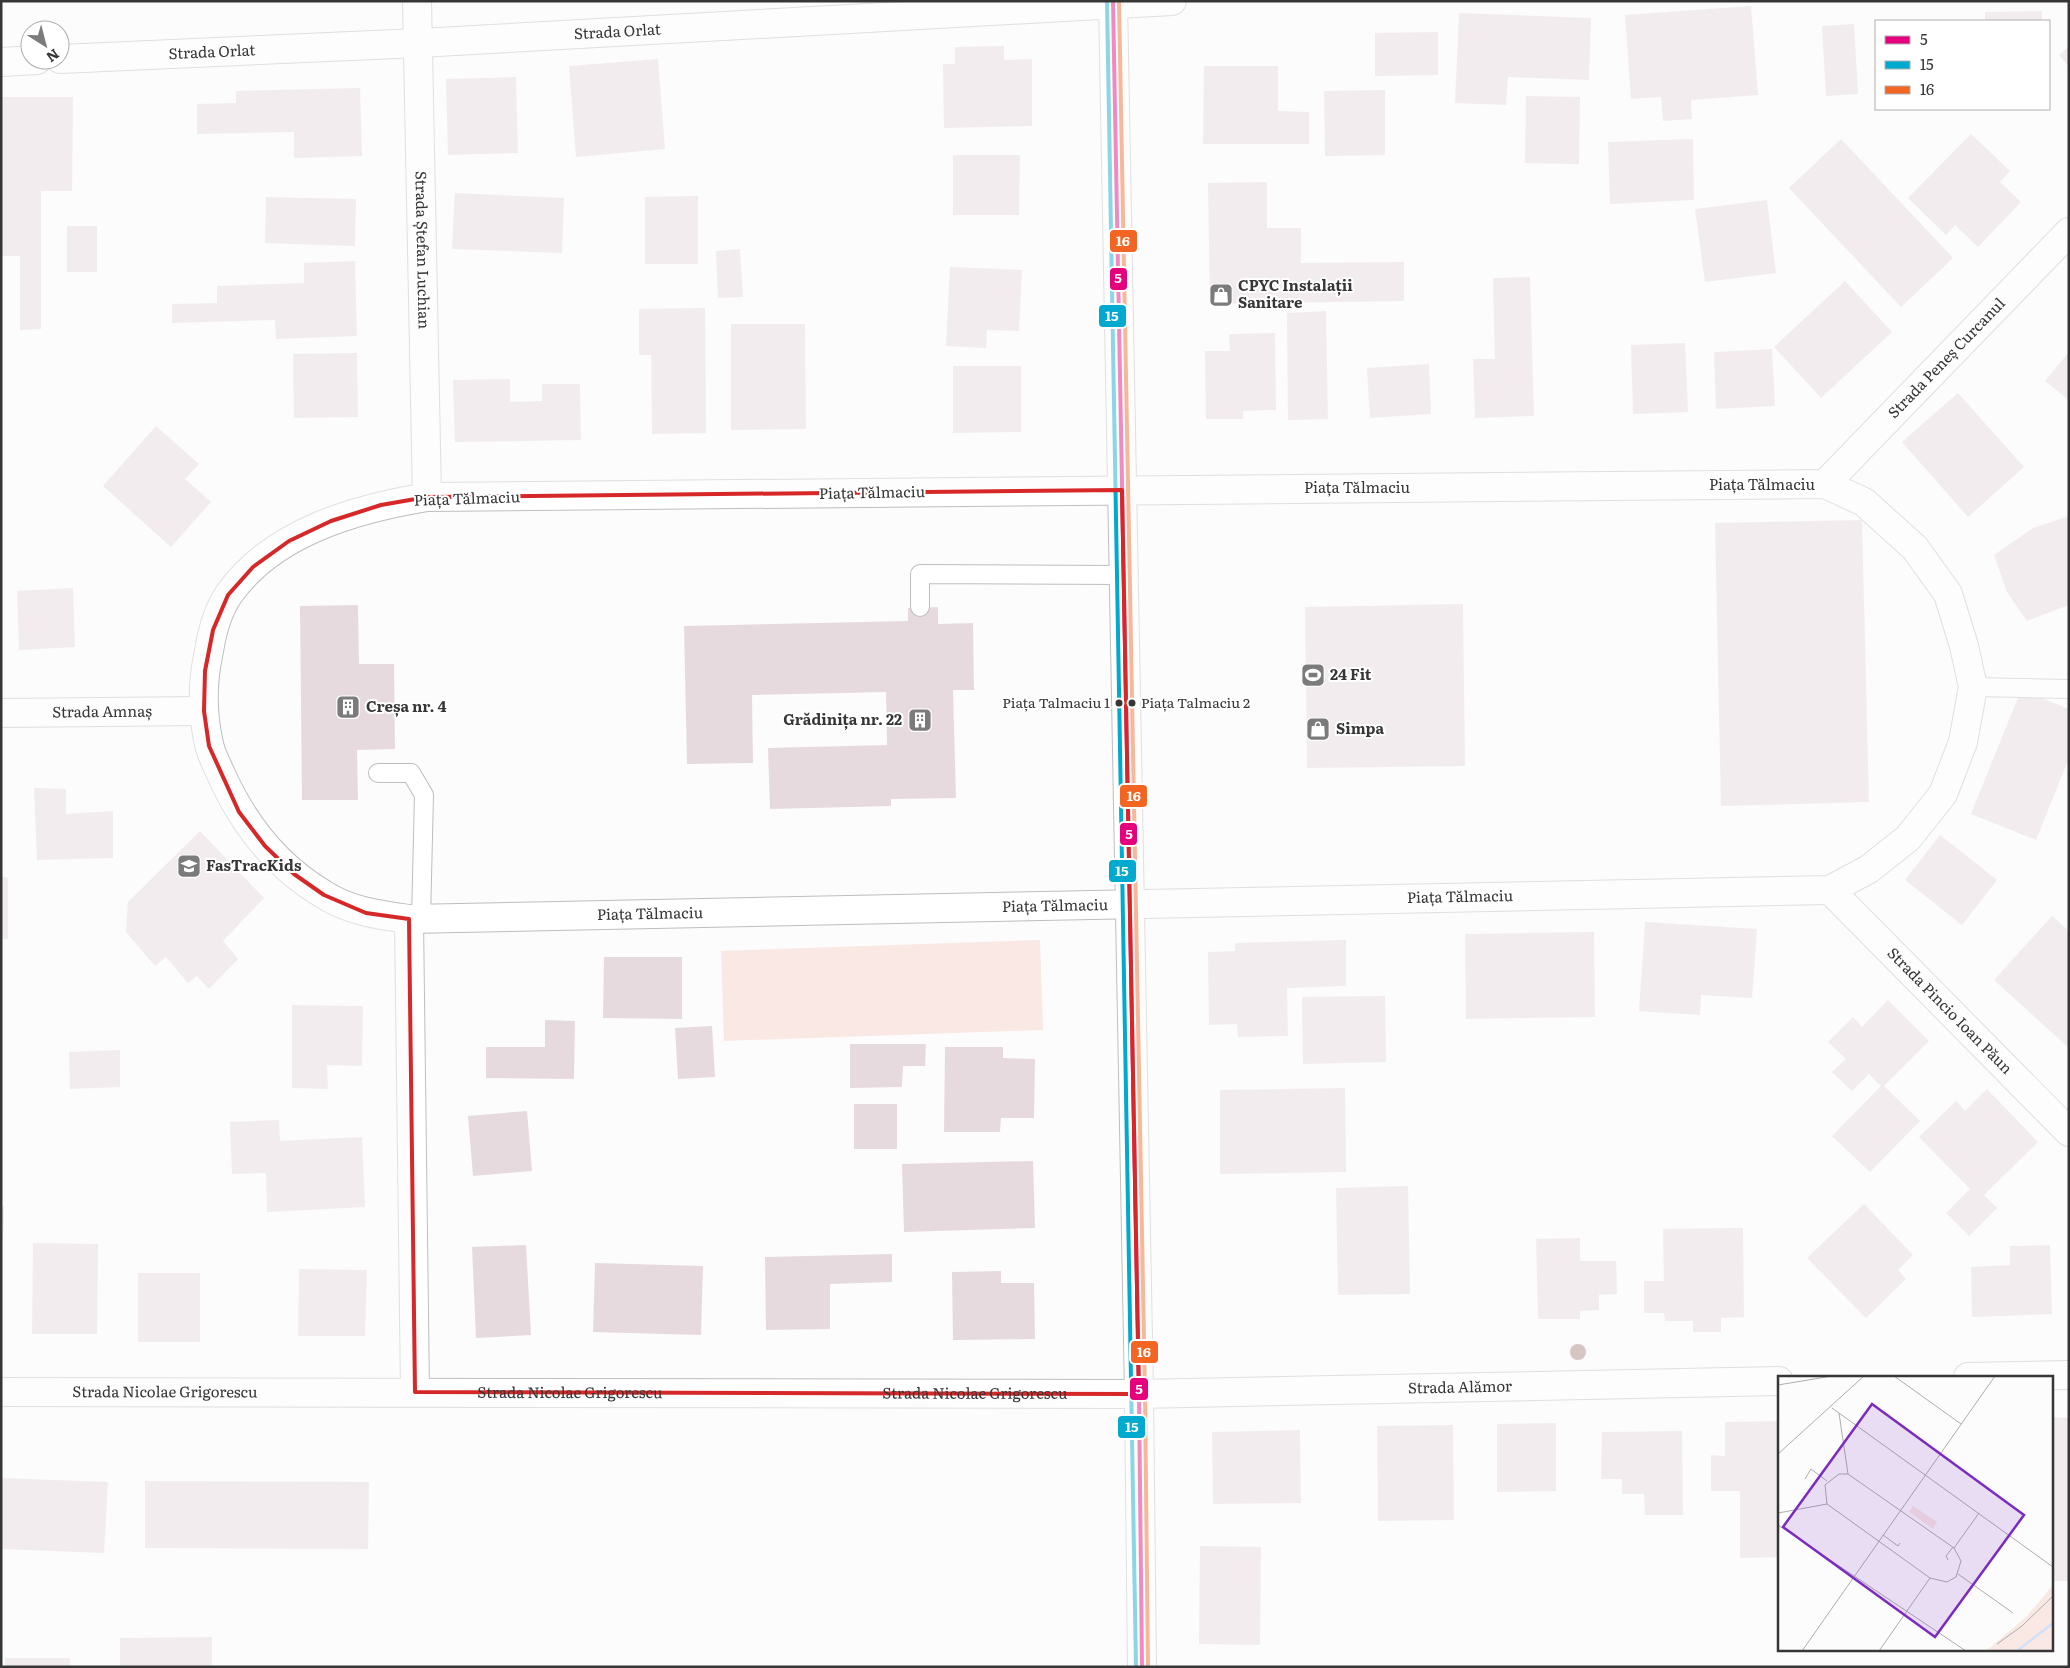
<svg xmlns="http://www.w3.org/2000/svg" width="2070" height="1668" font-family="Literata,serif">
<style>
.green{fill:#fae8e4}
.building{fill:#e7dade}
.lines{fill:none;stroke-linecap:round;stroke-linejoin:round}
.lane-casing{stroke:#bebebe;stroke-width:20}
.street-casing{stroke:#bebebe;stroke-width:30}
.secondary-casing{stroke:#bebebe;stroke-width:30}
.lane{stroke:#fff;stroke-width:18}
.street{stroke:#fff;stroke-width:28}
.secondary{stroke:#fff;stroke-width:28}
.bus-1-casing{stroke:#fff;stroke-width:8}
.bus-2-casing{stroke:#fff;stroke-width:8}
.bus-3-casing{stroke:#fff;stroke-width:8}
.bus-1{stroke:#e5007d;stroke-width:4}
.bus-2{stroke:#00a9ce;stroke-width:4}
.bus-3{stroke:#f26522;stroke-width:4}
.tree{fill:#ac837f}
.marked{fill:none;stroke:#d62828;stroke-width:4;stroke-linejoin:round}
.bus-dot{fill:#373637;stroke:#fff;stroke-width:2}
.labels{text-anchor:middle;stroke-width:4;stroke-linejoin:round;paint-order:stroke}
.bus-label{font-size:14px;fill:#373637;stroke:#fff;text-anchor:end}
.street-label{font-size:15px;fill:#373637;stroke:#fff}
.poi-label{font-size:15px;font-weight:bold;fill:#373637;stroke:#fff;text-anchor:start}
.inset-river{fill:none;stroke:#d0e0fd;stroke-width:2.5}
.inset-road{fill:none;stroke:#adadad;stroke-width:1}
.view{fill:#7b2cbf;fill-opacity:0.15;stroke:#7b2cbf;stroke-width:2.5}
.inset-edge{fill:none;stroke:#373637;stroke-width:2.5}
.line-badge{stroke:#fff;stroke-width:2}
.badge-label{font-size:14px;text-anchor:middle;font-weight:bold;fill:#fff}
</style>
<rect width="100%" height="100%" fill="#fcfcfc"/>
<polygon class="green" points="1040,940 1043,1030 724,1041 721,951"/>
<g class="building">
<polygon points="1751,6 1758,95 1691,100 1692,119 1663,121 1661,97 1631,99 1625,15"/>
<polygon points="2042,11 2042,21 1985,21 1985,12"/>
<polygon points="1459,13 1591,18 1589,80 1508,77 1506,105 1455,103"/>
<polygon points="1854,24 1858,94 1826,96 1822,26"/>
<polygon points="1438,32 1438,75 1375,76 1375,33"/>
<polygon points="1004,46 1004,60 1032,59 1032,126 944,128 943,64 955,64 955,47"/>
<polygon points="2069,46 2069,67 2059,55"/>
<polygon points="658,59 665,149 576,157 569,66"/>
<polygon points="1204,66 1278,66 1278,111 1309,112 1309,144 1203,144"/>
<polygon points="516,77 518,153 448,155 446,79"/>
<polygon points="360,88 362,156 294,158 294,132 197,134 197,104 236,103 236,91"/>
<polygon points="1385,90 1385,155 1325,156 1324,91"/>
<polygon points="1526,96 1580,97 1579,164 1525,163"/>
<polygon points="2,97 73,97 72,191 41,191 41,329 20,330 20,256 1,256"/>
<polygon points="1971,134 2010,171 2000,182 2021,202 1978,247 1955,225 1946,235 1908,198"/>
<polygon points="1693,139 1694,200 1610,204 1608,142"/>
<polygon points="1841,139 1953,258 1901,307 1789,188"/>
<polygon points="953,155 1020,155 1019,215 953,215"/>
<polygon points="1267,182 1267,228 1301,228 1301,263 1404,262 1404,301 1210,304 1208,183"/>
<polygon points="455,193 564,198 562,253 452,249"/>
<polygon points="698,196 698,264 645,264 645,197"/>
<polygon points="266,197 356,199 355,246 265,243"/>
<polygon points="1767,200 1776,273 1705,282 1695,209"/>
<rect x="67" y="226" width="30" height="46"/>
<polygon points="740,249 743,297 718,298 716,251"/>
<polygon points="355,261 357,336 276,339 275,320 172,323 172,304 217,303 217,286 304,283 304,263"/>
<polygon points="950,267 1022,270 1019,331 987,330 986,348 946,346"/>
<polygon points="1530,277 1534,416 1475,418 1473,359 1495,359 1493,278"/>
<polygon points="1845,281 1892,332 1821,398 1774,347"/>
<polygon points="705,308 706,433 652,434 651,355 639,355 639,309"/>
<polygon points="1326,311 1328,419 1288,420 1287,313"/>
<polygon points="731,324 805,324 806,429 731,430"/>
<polygon points="1275,333 1276,410 1243,411 1243,419 1206,419 1205,351 1230,351 1229,334"/>
<polygon points="1685,343 1688,412 1633,414 1631,345"/>
<polygon points="1772,349 1775,406 1716,409 1714,352"/>
<polygon points="2069,352 2069,400 2045,381"/>
<polygon points="357,353 358,417 294,418 293,354"/>
<polygon points="1429,364 1431,414 1370,418 1367,368"/>
<polygon points="953,366 1021,366 1021,432 953,433"/>
<polygon points="510,379 510,402 542,401 542,384 580,384 581,440 455,442 453,380"/>
<polygon points="1958,393 2024,467 1968,517 1902,442"/>
<polygon points="156,426 199,464 185,479 211,502 171,547 103,486"/>
<polygon points="2069,516 2069,605 2027,621 2007,592 1994,555 2033,528"/>
<polygon points="1862,520 1869,802 1721,806 1715,523"/>
<polygon points="73,588 75,647 19,650 17,591"/>
<polygon points="1463,604 1465,766 1307,768 1305,607"/>
<polygon points="358,605 359,664 394,664 395,749 357,750 358,800 302,800 300,606"/>
<polygon points="938,607 938,624 973,623 974,690 953,690 956,798 891,799 891,806 770,809 768,748 887,745 886,692 752,695 753,763 687,764 684,626 908,621 908,608"/>
<polygon points="2021,690 2069,709 2069,758 2036,840 1971,814"/>
<polygon points="34,788 66,789 66,814 113,811 113,858 37,860"/>
<polygon points="200,831 264,898 223,941 238,959 209,989 197,976 188,983 166,957 155,966 126,932 128,902"/>
<polygon points="1940,835 1997,880 1962,925 1905,880"/>
<polygon points="1,876 8,878 8,939 1,939"/>
<polygon points="2052,916 2069,931 2069,1048 1994,980"/>
<polygon points="1645,922 1757,929 1752,998 1701,995 1700,1015 1639,1011"/>
<polygon points="1594,932 1595,1017 1466,1019 1465,934"/>
<polygon points="1346,940 1346,986 1287,988 1288,1036 1238,1037 1237,1024 1209,1025 1208,952 1235,951 1235,943"/>
<polygon points="604,957 682,957 682,1019 603,1018"/>
<polygon points="1385,996 1386,1062 1303,1064 1302,997"/>
<polygon points="1888,1000 1929,1041 1884,1086 1920,1121 1870,1172 1832,1136 1881,1086 1869,1074 1852,1091 1832,1072 1846,1059 1828,1042 1853,1017 1862,1027"/>
<polygon points="292,1005 363,1006 362,1066 327,1065 328,1089 292,1088"/>
<polygon points="545,1020 575,1021 574,1079 486,1078 486,1047 545,1047"/>
<polygon points="712,1026 715,1077 678,1079 675,1028"/>
<polygon points="850,1044 926,1044 925,1066 903,1066 902,1087 850,1088"/>
<polygon points="945,1047 1003,1047 1003,1058 1035,1059 1034,1118 1001,1118 1000,1132 944,1132"/>
<polygon points="120,1050 120,1087 70,1089 69,1052"/>
<polygon points="1345,1088 1346,1172 1220,1174 1220,1090"/>
<polygon points="1987,1089 2038,1142 1984,1195 1997,1208 1969,1236 1946,1213 1970,1189 1919,1137 1956,1101 1965,1111"/>
<rect x="854" y="1104" width="43" height="45"/>
<polygon points="527,1111 532,1171 473,1176 468,1116"/>
<polygon points="279,1120 280,1141 362,1137 365,1207 267,1212 266,1173 232,1174 230,1122"/>
<polygon points="1033,1161 1035,1228 904,1232 902,1164"/>
<polygon points="1408,1186 1410,1294 1338,1295 1336,1188"/>
<polygon points="1864,1204 1913,1255 1898,1270 1906,1279 1866,1318 1807,1258"/>
<polygon points="1,1206 4,1207 3,1240 1,1240"/>
<polygon points="1743,1228 1744,1317 1721,1318 1721,1332 1693,1332 1693,1321 1665,1321 1664,1313 1644,1313 1644,1281 1664,1281 1663,1229"/>
<polygon points="1580,1238 1580,1261 1616,1261 1617,1294 1599,1295 1599,1310 1580,1311 1580,1319 1538,1319 1536,1239"/>
<polygon points="33,1243 98,1244 97,1334 32,1334"/>
<polygon points="526,1245 531,1335 476,1338 472,1247"/>
<polygon points="2050,1245 2052,1314 1972,1317 1971,1267 2010,1265 2010,1246"/>
<polygon points="892,1254 892,1282 830,1284 830,1329 766,1330 765,1257"/>
<polygon points="595,1263 703,1266 701,1335 593,1332"/>
<polygon points="299,1269 367,1270 365,1336 298,1336"/>
<polygon points="1001,1271 1001,1283 1034,1283 1035,1339 953,1340 952,1272"/>
<rect x="138" y="1273" width="62" height="69"/>
<polygon points="2053,1417 2069,1418 2069,1581 2051,1581"/>
<polygon points="1779,1421 1779,1557 1740,1558 1740,1491 1711,1491 1711,1455 1725,1456 1725,1422"/>
<polygon points="1556,1423 1556,1491 1497,1492 1497,1424"/>
<polygon points="1453,1425 1454,1520 1378,1521 1377,1426"/>
<polygon points="1300,1430 1301,1503 1213,1504 1212,1432"/>
<polygon points="1682,1431 1683,1515 1645,1515 1644,1494 1622,1494 1622,1479 1601,1479 1602,1432"/>
<polygon points="1,1478 108,1482 104,1553 1,1549"/>
<polygon points="145,1481 369,1482 368,1549 145,1548"/>
<polygon points="1200,1546 1261,1547 1260,1645 1199,1644"/>
<polygon points="212,1637 212,1667 120,1667 120,1638"/>
<rect x="5" y="1658" width="65" height="9"/>
</g>
<g class="lines">
<g class="lane-casing">
<g id="lane">
<polyline points="920,607 920,574 1124,575"/>
<polyline points="1973,687 2069,689"/>
<polyline points="378,773 411,773 424,795 421,920"/>
</g>
</g>
<g class="street-casing">
<g id="street">
<path id="s1" d="M417,1L427,497"/>
<path id="s2" d="M60,59L419,43L1172,1"/>
<polyline points="1,62 37,60"/>
<path d="M1825,484L1864,502L1915,548L1948,594L1964,646L1973,687L1963,742L1943,794L1908,838L1869,869L1830,890L409,919C379,915 349,911 323,894C276,866 242,822 220,772C216,763 211,754 209,744C202,713 202,682 209,651C212,632 218,610 229,594C273,532 355,509 427,497Z"/>
<path id="s3" d="M1825,484L2069,232"/>
<path id="s4" d="M1,713L204,711"/>
<path id="s5" d="M1830,890L2069,1132"/>
<polyline points="409,919 415,1392"/>
<polyline points="1968,1377 2069,1375"/>
<path id="s6" d="M1,1392L1139,1394L1779,1381"/>
</g>
</g>
<g class="secondary-casing">
<polyline id="secondary" points="1113,1 1139,1394 1142,1667"/>
</g>
<use href="#lane" class="lane"/>
<use href="#street" class="street"/>
<use href="#secondary" class="secondary"/>
<g class="bus-1-casing">
<polyline id="bus-1" points="1113,1 1139,1394 1142,1667"/>
</g>
<g class="bus-2-casing">
<polyline id="bus-2" points="1107,1 1136,1667"/>
</g>
<g class="bus-3-casing">
<polyline id="bus-3" points="1119,1 1145,1394 1148,1667"/>
</g>
<use href="#bus-1" class="bus-1"/>
<use href="#bus-2" class="bus-2"/>
<use href="#bus-3" class="bus-3"/>
</g>
<circle class="tree" cx="1578" cy="1352" r="8"/>
<path d="M0 0H2070V1668H0ZM1122,490L1139,1394L415,1392L409,919L366,913L324,895L294,874L265,846L239,812L209,746L204,711L205,671L213,630L228,595L253,567L289,541L331,521L381,505L427,497Z" fill="#fcfcfc" fill-opacity=".55" fill-rule="evenodd"/>
<path class="marked" d="M1122,490L1139,1394L415,1392L409,919L366,913L324,895L294,874L265,846L239,812L209,746L204,711L205,671L213,630L228,595L253,567L289,541L331,521L381,505L427,497Z"/>
<defs>
<g id="shop-square" transform="scale(1.25)"><rect x="-9" y="-9" width="18" height="18" rx="4" fill="#7c7b7c" stroke="#fff"/><path d="M-5-2.5h2.3a2.7 3.5 0 0 1 5.4 0H5L5.5 6h-11ZM-1.5-2.5h3a1.5 2.3 0 0 0-3 0Z" fill="#fff"/></g>
<g id="stadium-square" transform="scale(1.25)"><rect x="-9" y="-9" width="18" height="18" rx="4" fill="#7c7b7c" stroke="#fff"/><path d="M0-5a6.5 5 0 1 0 0 10a6.5 5 0 1 0 0-10ZM-3.5-1.8h7v3.6h-7Z" fill="#fff"/></g>
<g id="building-square" transform="scale(1.25)"><rect x="-9" y="-9" width="18" height="18" rx="4" fill="#7c7b7c" stroke="#fff"/><path d="M-4-6H4V6H1V3H-1V6H-4ZM-2.5-4.3h1.7v1.8h-1.7ZM.8-4.3h1.7v1.8H.8ZM-2.5-1h1.7V.8h-1.7ZM.8-1h1.7V.8H.8Z" fill="#fff"/></g>
<g id="school-square" transform="scale(1.25)"><rect x="-9" y="-9" width="18" height="18" rx="4" fill="#7c7b7c" stroke="#fff"/><path d="M0-5L7-2L0 1L-7-2ZM-4 1L0 2.5L4 1V4Q0 6-4 4Z" fill="#fff"/></g>
</defs>
<g fill-rule="evenodd">
<use href="#shop-square" x="1221" y="295"/>
<use href="#stadium-square" x="1313" y="675"/>
<use href="#building-square" x="348" y="707"/>
<use href="#building-square" x="920" y="720"/>
<use href="#shop-square" x="1318" y="729"/>
<use href="#school-square" x="189" y="866"/>
</g>
<g class="bus-dot">
<circle cx="1119" cy="703" r="4.5"/>
<circle cx="1132" cy="703" r="4.5"/>
</g>
<g class="labels">
<g class="bus-label">
<text x="1110" y="708">Piața Talmaciu 1</text>
<text x="1141" y="708" text-anchor="start">Piața Talmaciu 2</text>
</g>
<g class="street-label">
<text dy="5" stroke="none"><textPath href="#s2" startOffset="558">Strada Orlat</textPath></text>
<text dy="5" stroke="none"><textPath href="#s2" startOffset="152">Strada Orlat</textPath></text>
<text dy="5" stroke="none"><textPath href="#s1" startOffset="249">Strada Ștefan Luchian</textPath></text>
<text dy="5" stroke="none"><textPath href="#s3" startOffset="175">Strada Peneș Curcanul</textPath></text>
<text x="1762" y="490">Piața Tălmaciu</text>
<text x="1357" y="493">Piața Tălmaciu</text>
<text transform="translate(872 493) rotate(-1)" y="5">Piața Tălmaciu</text>
<text transform="translate(467 499) rotate(-2)" y="5">Piața Tălmaciu</text>
<text dy="5" stroke="none"><textPath href="#s4" startOffset="101">Strada Amnaș</textPath></text>
<text transform="translate(1460 897) rotate(-1)" y="5">Piața Tălmaciu</text>
<text transform="translate(1055 906) rotate(-1)" y="5">Piața Tălmaciu</text>
<text transform="translate(650 914) rotate(-1)" y="5">Piața Tălmaciu</text>
<text dy="5" stroke="none"><textPath href="#s5" startOffset="170">Strada Pincio Ioan Păun</textPath></text>
<text dy="5" stroke="none"><textPath href="#s6" startOffset="1459">Strada Alămor</textPath></text>
<text dy="5" stroke="none"><textPath href="#s6" startOffset="164">Strada Nicolae Grigorescu</textPath></text>
<text dy="5" stroke="none"><textPath href="#s6" startOffset="569">Strada Nicolae Grigorescu</textPath></text>
<text dy="5" stroke="none"><textPath href="#s6" startOffset="974">Strada Nicolae Grigorescu</textPath></text>
</g>
<g class="poi-label">
<text x="1238" y="291">CPYC Instalații<tspan x="1238" dy="17">Sanitare</tspan></text>
<text x="1330" y="680">24 Fit</text>
<text x="366" y="712">Creșa nr. 4</text>
<text x="902" y="725" text-anchor="end">Grădinița nr. 22</text>
<text x="1336" y="734">Simpa</text>
<text x="206" y="871">FasTracKids</text>
</g>
</g>
<g transform="translate(1778 1376)">
<rect width="275" height="275" fill="#fcfcfc"/>
<path d="M135,130L159,146L155,153L131,136ZM275,209V275H208L248,241Z" fill="#fae8e4"/>
<path class="inset-river" d="M239,275L275,247"/>
<path class="inset-road" d="M116,0L183,48M0,9L54,0M54,32L275,191M61,37L70,98M0,78L86,0M61,98H70L176,172L183,185L178,201L169,206L152,202L49,128L47,109ZM27,103L33,93L49,105M0,137L49,128M0,149L188,275M105,159L120,170L122,167M176,172L201,137M170,184L168,180L175,171M180,198L235,237M219,268L244,250L275,220M24,275L217,0M101,275L152,202"/>
<path class="view" d="M94,28L246,139L157,261L5,151Z"/>
<rect width="275" height="275" class="inset-edge"/>
</g>
<g class="line-badge">
<rect x="1109" y="229" width="29" height="24" rx="5" fill="#f26522"/>
<rect x="1109" y="267" width="19" height="24" rx="5" fill="#e5007d"/>
<rect x="1098" y="304" width="29" height="24" rx="5" fill="#00a9ce"/>
<rect x="1119" y="784" width="29" height="24" rx="5" fill="#f26522"/>
<rect x="1119" y="822" width="19" height="24" rx="5" fill="#e5007d"/>
<rect x="1108" y="859" width="29" height="24" rx="5" fill="#00a9ce"/>
<rect x="1130" y="1340" width="29" height="24" rx="5" fill="#f26522"/>
<rect x="1129" y="1377" width="20" height="24" rx="5" fill="#e5007d"/>
<rect x="1117" y="1415" width="29" height="24" rx="5" fill="#00a9ce"/>
</g>
<g class="badge-label">
<text x="1123" y="246">16</text>
<text x="1118" y="283">5</text>
<text x="1112" y="321">15</text>
<text x="1134" y="801">16</text>
<text x="1129" y="839">5</text>
<text x="1122" y="876">15</text>
<text x="1144" y="1357">16</text>
<text x="1139" y="1394">5</text>
<text x="1132" y="1432">15</text>
</g>
<rect width="2070" height="1668" fill="none" stroke="#373637" stroke-width="5"/>
<rect x="1875" y="20" width="175" height="90" fill="#ffffff" stroke="#afafaf"/>
<rect x="1885" y="36" width="25" height="8" fill="#e5007d" stroke="#afafaf"/>
<text x="1920" y="45" font-size="15" fill="#373637">5</text>
<rect x="1885" y="61" width="25" height="8" fill="#00a9ce" stroke="#afafaf"/>
<text x="1920" y="70" font-size="15" fill="#373637">15</text>
<rect x="1885" y="86" width="25" height="8" fill="#f26522" stroke="#afafaf"/>
<text x="1920" y="95" font-size="15" fill="#373637">16</text>
<g transform="translate(45 45) rotate(144)"><circle r="24" fill="#ffffff" stroke="#afafaf"/>
<path d="M0-4L9 19L0 12L-9 19Z" fill="#7c7b7c"/>
<text y="-8" font-size="14" font-weight="bold" text-anchor="middle" fill="#373637">N</text>
</g>
</svg>
